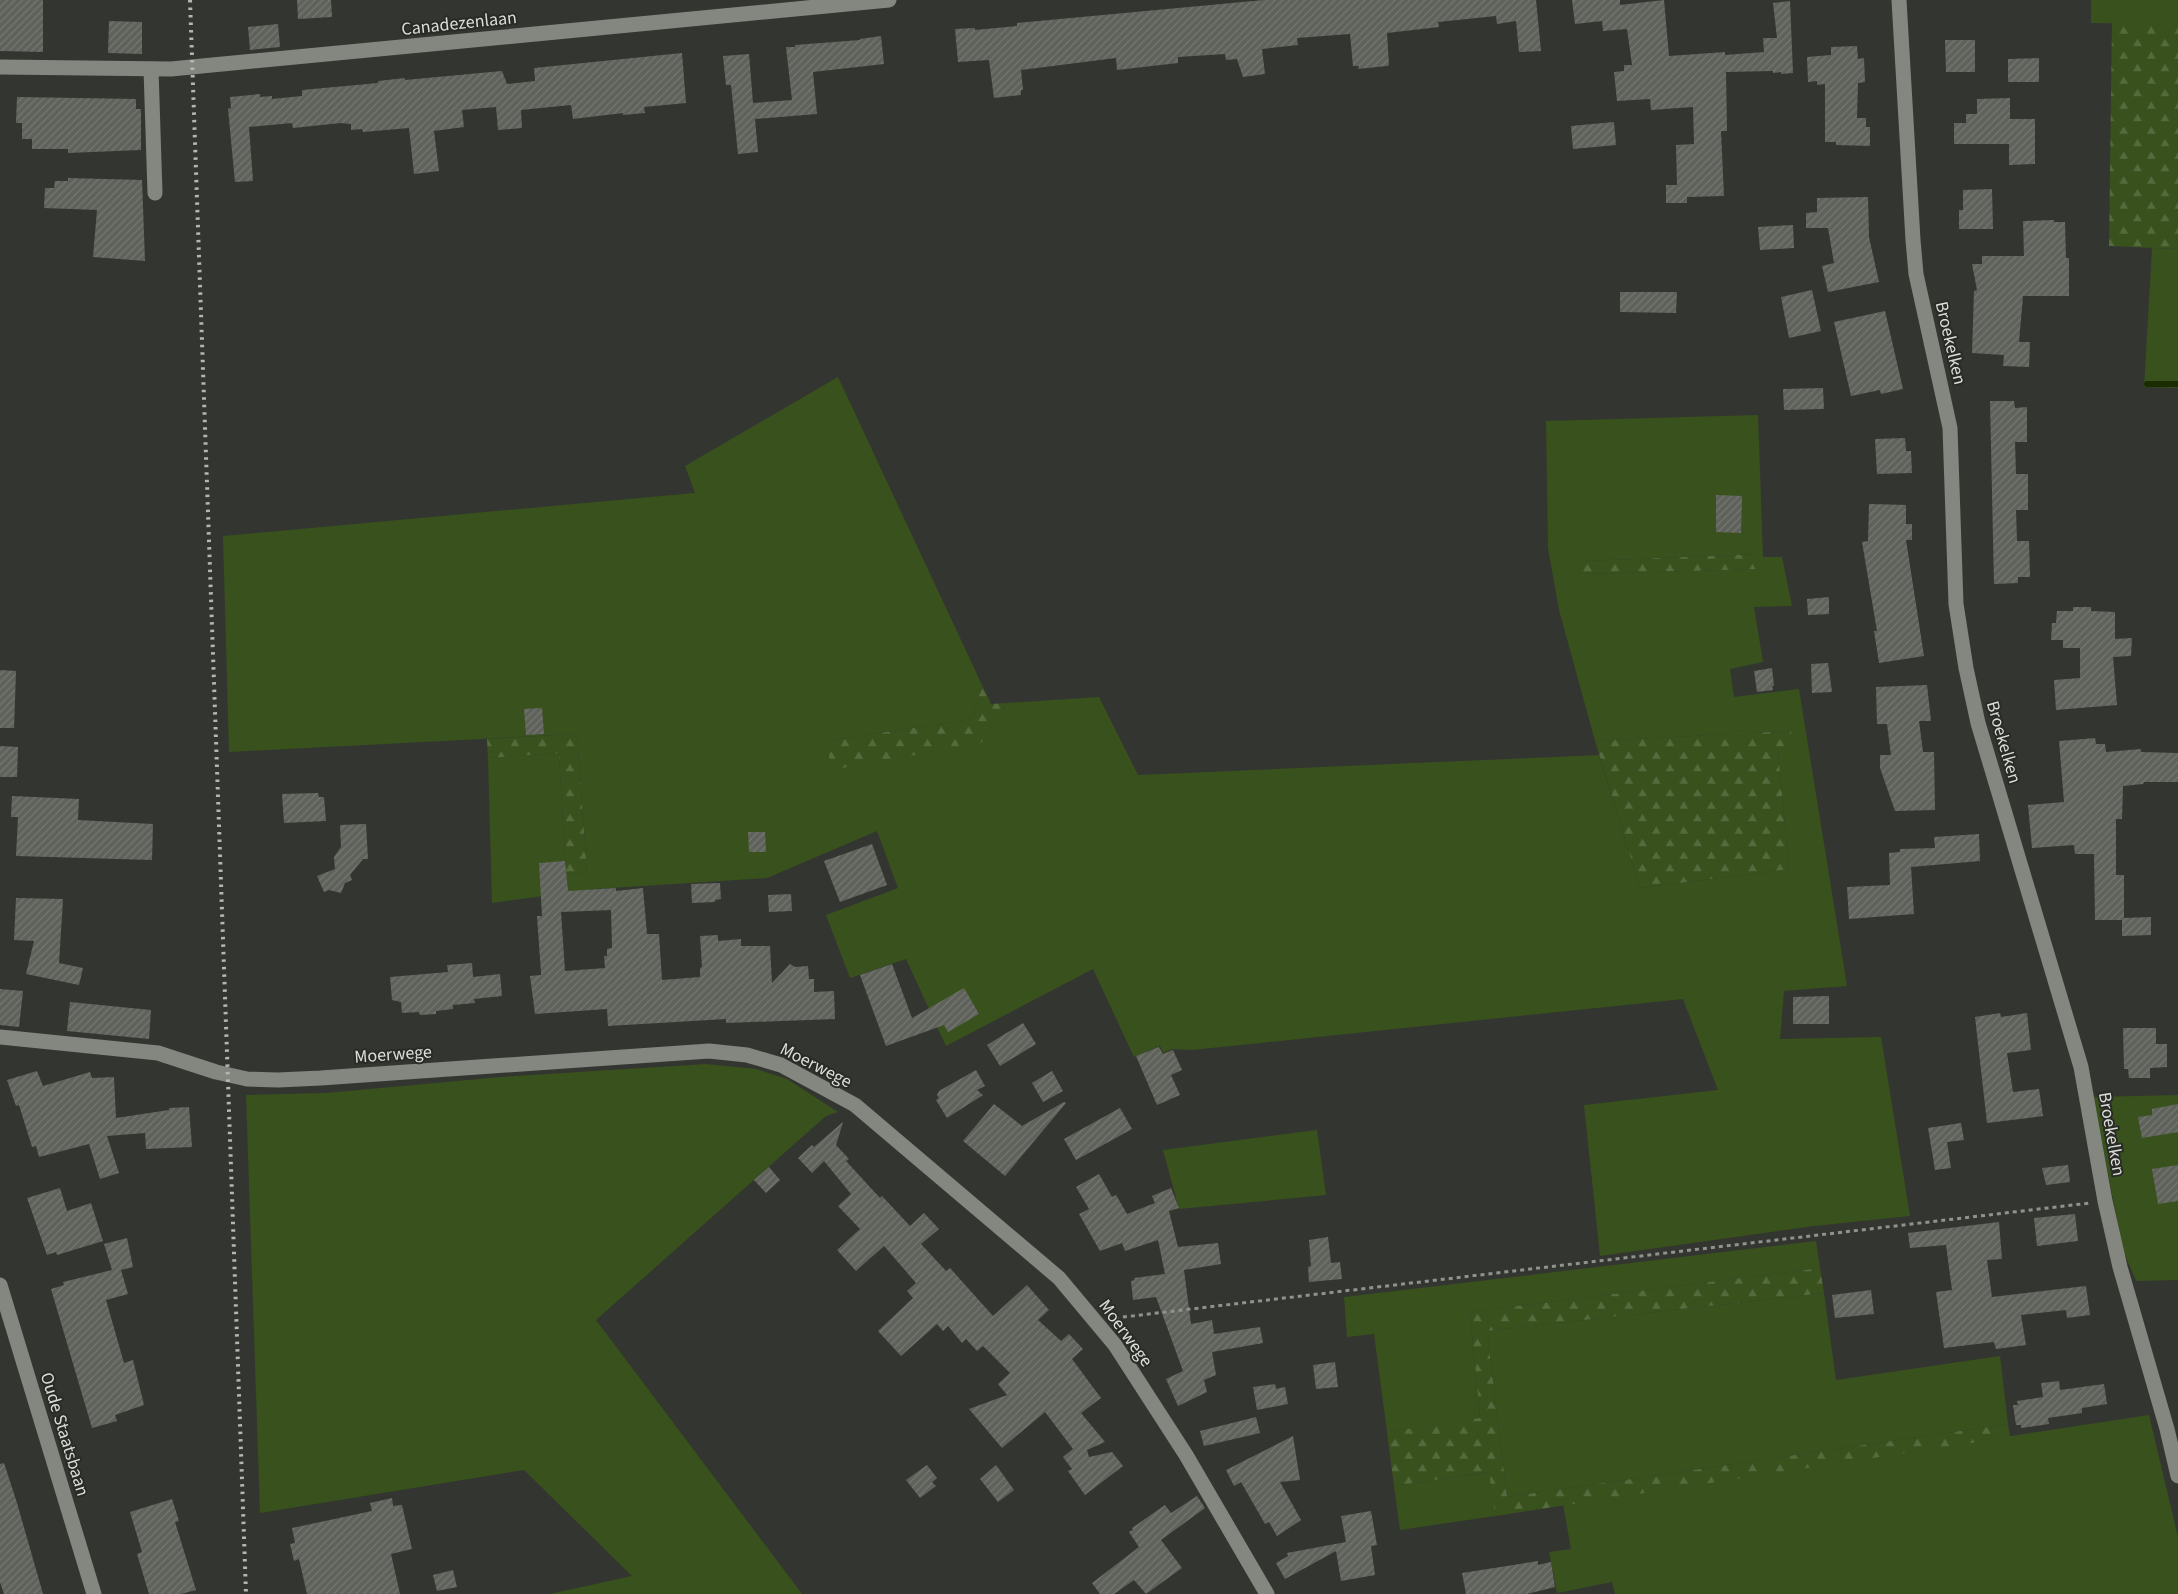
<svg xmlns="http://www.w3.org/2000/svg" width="2178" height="1594" font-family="'Source Sans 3',sans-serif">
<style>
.grass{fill:#39511d;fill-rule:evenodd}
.forest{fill:url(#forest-firs)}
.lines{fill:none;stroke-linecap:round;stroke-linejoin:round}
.stream{stroke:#1a2c02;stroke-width:6}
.building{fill:url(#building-hatch);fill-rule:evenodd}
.path{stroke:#90928d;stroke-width:3;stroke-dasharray:4 4;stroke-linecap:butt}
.minor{stroke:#838780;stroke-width:15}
.rail{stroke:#b4b6b1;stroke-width:4;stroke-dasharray:2.5 5;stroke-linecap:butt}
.labels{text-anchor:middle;stroke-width:4;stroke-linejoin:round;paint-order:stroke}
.street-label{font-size:18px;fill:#dcdeda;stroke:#292c26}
</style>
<defs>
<pattern id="forest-firs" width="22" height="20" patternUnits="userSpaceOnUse" patternTransform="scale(1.25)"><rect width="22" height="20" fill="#39511d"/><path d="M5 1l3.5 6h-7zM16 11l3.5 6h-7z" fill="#556a3d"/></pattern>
<pattern id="building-hatch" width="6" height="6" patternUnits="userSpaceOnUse" patternTransform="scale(1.25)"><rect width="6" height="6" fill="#5f625b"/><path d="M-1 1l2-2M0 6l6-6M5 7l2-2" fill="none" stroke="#757872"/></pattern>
</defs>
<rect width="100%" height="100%" fill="#333630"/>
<g class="grass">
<polygon points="2091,0 2178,0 2178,24 2091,23"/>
<polygon points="2152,248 2178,249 2178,388 2144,387"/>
<path d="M838,377L982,685L972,719L827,741L981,743L1007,703L1099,697L1138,775L1599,755L1640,888L1789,869L1778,750L1791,731L1595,741L1559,610L1548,548L1546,421L1758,415L1763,557H1782L1792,606L1754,607L1763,662L1730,669L1734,697L1799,689L1847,986L1784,991L1780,1039L1881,1037L1910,1216L1814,1226L1600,1256L1584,1105L1718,1090L1683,999L1192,1050L1173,1049L1163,1053L1160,1046L1134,1057L1093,969L946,1046L906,959L850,978L826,915L898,888L877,831L767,878L595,889L492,903L488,758L559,753L566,874L587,873L577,734L229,752L223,536L695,493L685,466ZM1760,554L1759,569L1582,574L1584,561Z"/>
<polygon points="706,1064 756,1069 787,1079 838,1112 826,1116 596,1320 802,1594 550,1594 632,1576 524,1470 260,1513 246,1095 326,1093 501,1077"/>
<polygon points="2178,1095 2178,1280 2136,1281 2123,1250 2093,1097"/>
<polygon points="1317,1130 1326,1195 1179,1209 1163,1150"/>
<polygon points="1816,1241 1820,1268 1470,1312 1480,1419 1387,1432 1374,1334 1347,1337 1344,1297"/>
<polygon points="1824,1293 1836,1380 2000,1356 2008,1424 1507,1497 1487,1331"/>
<polygon points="2149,1415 2178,1537 2178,1594 1615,1594 1612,1582 1557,1593 1549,1552 1571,1549 1563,1504"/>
<polygon points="1490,1472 1495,1516 1400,1530 1394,1486"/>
</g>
<g class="forest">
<polygon points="2112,22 2178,24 2178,249 2109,246"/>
<polygon points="1760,554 1760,569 1581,574 1584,561"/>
<polygon points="982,685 991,704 1007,703 981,743 831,770 827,741 972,719"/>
<polygon points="1791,731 1793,746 1778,750 1789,869 1640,888 1595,741"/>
<polygon points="577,734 587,873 566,874 559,753 488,758 487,739"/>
<polygon points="1820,1268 1824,1293 1487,1331 1507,1497 2008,1424 2010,1437 1495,1516 1489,1472 1394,1486 1387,1432 1480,1418 1470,1312"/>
</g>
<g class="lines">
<polyline class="stream" points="2147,384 2178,384"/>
</g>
<g class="building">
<polygon points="0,0 43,0 43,52 0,51"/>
<polygon points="297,0 331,0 332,17 298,19"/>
<polygon points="1264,0 1536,0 1541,51 1519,52 1516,21 1497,24 1496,16 1438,22 1439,27 1387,33 1389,65 1387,66 1358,69 1359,66 1353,66 1350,34 1297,38 1298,45 1262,49 1265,74 1243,77 1237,59 1226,60 1225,54 1178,57 1178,63 1117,70 1116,58 1021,70 1023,90 1021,90 1021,95 994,98 989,60 958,62 955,29 975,28 975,30 1017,26 1017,23"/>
<polygon points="1572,0 1620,0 1620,5 1664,0 1669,56 1725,52 1725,55 1764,52 1763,38 1777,38 1773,3 1790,1 1793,73 1781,74 1781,72 1773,73 1773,71 1726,72 1727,131 1721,131 1724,196 1687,197 1687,203 1666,203 1666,185 1677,185 1676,145 1694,144 1693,107 1651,110 1650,99 1617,101 1614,72 1624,71 1624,65 1632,65 1627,29 1603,31 1602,21 1575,24"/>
<polygon points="109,21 142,22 142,54 108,53"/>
<polygon points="278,24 280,47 250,50 248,27"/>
<polygon points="881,36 884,64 813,72 817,114 755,119 758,152 738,154 731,85 726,85 723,56 749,54 753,103 792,100 786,47 795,47 795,45 860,40 860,39"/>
<polygon points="1945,40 1975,40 1975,72 1946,72"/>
<polygon points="1857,46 1858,59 1864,58 1865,82 1858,83 1857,118 1866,118 1866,127 1870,127 1870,146 1836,145 1836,142 1825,142 1825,84 1817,85 1817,81 1808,82 1807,57 1831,55 1831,47"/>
<polygon points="682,53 686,103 644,107 645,113 623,115 623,113 573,119 571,105 521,110 522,128 498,130 496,107 462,110 464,127 434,131 439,171 414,174 409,128 363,132 362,129 351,130 351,124 341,123 293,128 292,123 249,127 253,181 235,182 228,109 231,108 230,97 260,94 260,97 272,96 272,99 302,96 302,90 378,83 378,81 405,78 405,80 502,71 507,84 535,81 534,68"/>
<polygon points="2039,58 2039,82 2008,82 2008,59"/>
<polygon points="17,97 136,99 136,109 141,109 141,150 68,153 68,149 32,149 32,139 22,139 22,123 16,123"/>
<polygon points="2010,98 2010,119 2035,119 2035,164 2009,165 2009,144 1954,144 1954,123 1966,123 1966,114 1977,114 1977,99"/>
<polygon points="1614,122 1616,145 1573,149 1571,126"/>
<polygon points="68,178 142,180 145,261 93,257 97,210 44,208 45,188 54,188 55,181 68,181"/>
<polygon points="1992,189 1993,229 1959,229 1959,210 1963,210 1963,190"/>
<polygon points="1868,197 1869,237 1879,282 1828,292 1822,266 1834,263 1828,228 1806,228 1806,213 1817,212 1817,198"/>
<polygon points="2054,220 2054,222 2065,222 2066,258 2069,258 2069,296 2023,296 2019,342 2030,342 2029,367 2003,366 2004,355 1972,353 1974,291 1977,290 1972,264 1982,264 1982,256 2024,256 2023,221"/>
<polygon points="1793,225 1794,248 1760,250 1758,227"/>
<polygon points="1812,290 1821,331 1789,338 1781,297"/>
<polygon points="1620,292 1677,292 1676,313 1620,312"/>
<polygon points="1885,311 1903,389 1881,394 1880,390 1851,396 1834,322"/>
<polygon points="1823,388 1824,409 1784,410 1783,389"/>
<polygon points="1990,401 2014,401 2015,408 2027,407 2027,442 2015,442 2016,474 2028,474 2028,510 2016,510 2017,541 2029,541 2030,577 2018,577 2018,583 1994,584"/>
<polygon points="1905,438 1906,451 1911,451 1912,473 1877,474 1875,439"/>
<polygon points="1716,495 1742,496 1741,533 1716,532"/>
<polygon points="1869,504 1906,505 1906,524 1912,524 1912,540 1906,540 1924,656 1879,663 1874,631 1877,631 1862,542 1868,541"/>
<polygon points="1829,597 1829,614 1808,615 1807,599"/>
<polygon points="2073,607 2091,607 2091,611 2115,612 2115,639 2132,638 2131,656 2113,657 2117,705 2056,710 2054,680 2080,678 2080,648 2063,648 2063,640 2051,640 2052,623 2056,623 2057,611 2073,611"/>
<polygon points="1828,663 1832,692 1812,693 1811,664"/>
<polygon points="1772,668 1774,686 1772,686 1773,690 1757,692 1754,671"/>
<polygon points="0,670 16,671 14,728 0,728"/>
<polygon points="1927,685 1931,721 1919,721 1923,752 1934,752 1935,810 1895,811 1880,768 1880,755 1891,755 1887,724 1877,724 1876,687"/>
<polygon points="542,708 544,734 526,735 524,709"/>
<polygon points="2095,738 2096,744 2105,744 2106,752 2141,749 2141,752 2178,753 2178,782 2144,782 2143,784 2123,786 2122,819 2116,819 2116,875 2124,875 2124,918 2151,917 2151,935 2122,936 2122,920 2095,920 2094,854 2075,854 2074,845 2032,848 2028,805 2064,802 2059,741"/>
<polygon points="0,746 18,747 17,777 0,777"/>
<polygon points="318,793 319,797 324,797 326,821 284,823 282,794"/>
<polygon points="12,796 79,799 78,820 153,824 152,860 16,856 18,817 11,817"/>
<polygon points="366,824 368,859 363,859 350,875 352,880 345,883 341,893 329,890 324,892 317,876 335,869 334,857 341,847 340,825"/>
<polygon points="748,832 765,832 766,852 749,852"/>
<polygon points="1979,834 1980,861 1911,867 1914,914 1849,919 1847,887 1890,885 1889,853 1900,852 1900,849 1935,848 1934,837"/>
<polygon points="872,844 887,885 840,902 824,861"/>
<path d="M565,861L568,891L616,888V891L643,888L647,934H659L662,980L700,977V968L702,967L700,936L718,935V941L741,939V946H770L772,983L790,964L795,967L808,966L809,979H814V992L834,991L835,1019L726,1023V1019L608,1026L607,1009L535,1014L530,976L541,975V973L537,916H542L539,863ZM611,910L612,948L607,949V956H604L605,968L565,971L561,912Z"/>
<polygon points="720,883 721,899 715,900 715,902 692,903 691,884"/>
<polygon points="791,894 792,911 769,912 768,895"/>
<polygon points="16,898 63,899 59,963 83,968 79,985 26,974 34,941 14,940"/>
<polygon points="472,963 473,977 500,974 502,996 474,999 475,1003 453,1005 453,1009 436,1011 436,1014 420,1015 419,1012 402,1013 401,1002 392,1000 390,977 448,972 447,965"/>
<polygon points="892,964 912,1018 964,988 979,1014 948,1032 944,1025 886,1046 860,975"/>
<polygon points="0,989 23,991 19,1027 0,1025"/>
<polygon points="1829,996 1829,1024 1793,1024 1793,997"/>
<polygon points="70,1002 151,1010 149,1039 67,1031"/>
<polygon points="2000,1013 2001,1017 2027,1013 2031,1050 2007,1053 2013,1092 2039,1089 2043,1116 1987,1123 1975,1017"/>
<polygon points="1023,1023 1036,1044 1000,1066 987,1045"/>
<polygon points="2123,1028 2156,1028 2156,1044 2167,1044 2167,1067 2150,1068 2150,1078 2129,1078 2128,1069 2124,1069"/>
<polygon points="1159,1047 1163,1054 1173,1050 1182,1070 1171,1075 1180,1095 1157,1105 1136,1056"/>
<polygon points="976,1070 985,1086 977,1090 983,1095 947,1118 936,1100 939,1098 937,1095 939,1091"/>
<polygon points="37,1071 43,1086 90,1072 92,1078 114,1077 116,1118 169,1110 169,1108 189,1107 192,1147 146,1149 145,1133 107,1136 119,1173 100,1179 89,1144 39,1157 36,1146 32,1147 19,1105 16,1106 7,1080"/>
<polygon points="1052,1071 1063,1091 1043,1102 1032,1083"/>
<polygon points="1064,1102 1066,1103 1005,1176 963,1141 994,1104 1022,1126"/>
<polygon points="2178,1104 2178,1132 2142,1138 2138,1117 2152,1115 2152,1109"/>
<polygon points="1120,1108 1132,1129 1076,1160 1064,1139"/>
<polygon points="843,1122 836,1145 849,1159 846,1161 880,1198 882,1196 910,1226 924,1213 939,1229 921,1244 946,1271 950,1268 993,1316 1027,1285 1049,1310 1038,1320 1061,1341 1069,1334 1083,1349 1072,1359 1101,1398 1081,1413 1105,1442 1087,1450 1089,1457 1112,1452 1123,1466 1085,1495 1068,1471 1072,1469 1063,1457 1073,1449 1045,1412 1002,1448 969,1409 1007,1395 998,1384 1010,1373 983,1346 977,1351 966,1339 962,1343 948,1326 943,1331 937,1324 901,1356 878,1331 913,1298 907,1291 916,1283 884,1246 856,1271 837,1250 860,1229 838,1206 851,1194 824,1161 812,1173 798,1158 812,1145 814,1147"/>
<polygon points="1961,1123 1964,1140 1947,1142 1951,1168 1935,1170 1928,1128"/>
<polygon points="2068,1165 2070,1182 2046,1185 2042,1168"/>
<polygon points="2178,1165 2178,1201 2158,1204 2152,1169"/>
<polygon points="769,1167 780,1180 766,1193 754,1180"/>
<polygon points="1099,1174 1112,1197 1116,1195 1127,1214 1155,1203 1152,1196 1171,1188 1179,1208 1169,1211 1178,1247 1218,1243 1221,1264 1184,1270 1191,1324 1212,1320 1214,1334 1260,1327 1263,1343 1212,1352 1216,1375 1204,1380 1207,1392 1178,1406 1166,1379 1183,1371 1156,1297 1133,1300 1131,1281 1135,1280 1134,1278 1165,1274 1158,1240 1125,1251 1122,1243 1100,1251 1079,1214 1089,1209 1076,1187"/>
<polygon points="60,1188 67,1211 91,1203 103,1241 57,1255 56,1252 47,1255 27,1198"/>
<polygon points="2075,1214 2078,1241 2037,1246 2034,1218"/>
<polygon points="1999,1222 2002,1259 1987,1260 1992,1297 2086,1286 2090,1315 2067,1318 2066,1310 2021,1315 2026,1345 1996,1349 1994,1342 1944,1348 1936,1292 1952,1290 1946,1245 1910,1248 1908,1233"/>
<polygon points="1328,1237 1331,1263 1340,1262 1342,1279 1309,1282 1308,1267 1311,1266 1309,1240"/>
<polygon points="127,1238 133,1267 121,1270 128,1294 106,1300 124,1363 133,1360 144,1405 115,1415 117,1421 92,1428 51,1289 64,1285 63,1282 112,1270 104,1244"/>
<polygon points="1871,1290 1874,1314 1835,1318 1832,1295"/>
<polygon points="1335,1362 1338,1387 1316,1389 1313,1365"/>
<polygon points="2059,1381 2060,1390 2104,1384 2107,1404 2082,1408 2082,1413 2048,1418 2049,1424 2021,1428 2021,1425 2016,1425 2013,1405 2018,1405 2017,1401 2043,1397 2041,1383"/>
<polygon points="1275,1384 1276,1389 1285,1387 1288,1404 1257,1410 1253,1387"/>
<polygon points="1256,1417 1260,1433 1204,1446 1200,1431"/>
<polygon points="1293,1436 1300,1480 1280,1482 1301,1520 1277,1536 1269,1522 1265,1524 1241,1482 1234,1486 1226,1470"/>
<polygon points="4,1463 17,1503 43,1594 4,1594 0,1582 0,1464"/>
<polygon points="927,1465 937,1478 932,1482 936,1486 920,1498 906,1480"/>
<polygon points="996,1465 1014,1490 998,1502 980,1479"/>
<polygon points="1197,1496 1205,1508 1161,1540 1182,1568 1146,1594 1134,1580 1114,1594 1100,1594 1092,1583 1139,1547 1129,1532 1133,1530 1132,1528 1165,1505 1171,1513"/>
<polygon points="392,1498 393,1506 402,1505 412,1549 391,1554 400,1594 307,1594 299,1559 294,1561 290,1544 295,1543 292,1528 372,1511 370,1503"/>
<polygon points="172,1499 179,1521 175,1522 196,1590 181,1594 149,1594 137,1554 142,1552 130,1512"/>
<polygon points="1371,1511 1377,1545 1371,1546 1375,1575 1341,1581 1336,1551 1285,1579 1276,1563 1288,1556 1287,1553 1346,1542 1341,1516"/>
<polygon points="1538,1561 1538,1565 1551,1562 1555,1587 1527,1594 1466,1594 1462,1573"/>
<polygon points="453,1570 457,1587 437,1591 433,1575"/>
</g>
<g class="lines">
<polyline class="path" points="1115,1318 2090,1203"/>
<g class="minor">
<polyline points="1899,0 1913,240 1916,274 1950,428 1956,604 1966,668 1978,723 2081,1067 2105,1201 2120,1267 2167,1429 2178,1476"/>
<polyline points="0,67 171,69 889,0"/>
<polyline points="151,69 155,193"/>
<polyline points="0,1037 158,1053 216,1072 247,1079 278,1080 321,1078 709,1051 747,1055 781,1065 855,1105 1059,1278 1115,1345 1186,1455 1267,1594"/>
<polyline points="0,1285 94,1594"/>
</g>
<polyline class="rail" points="190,0 246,1594"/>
</g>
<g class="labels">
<g class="street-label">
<text transform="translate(459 23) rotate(-6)" y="6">Canadezenlaan</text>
<text transform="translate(1951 343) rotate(77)" y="6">Broekelken</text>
<text transform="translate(2004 742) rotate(74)" y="6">Broekelken</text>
<text transform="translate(393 1054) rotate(-4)" y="6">Moerwege</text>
<text transform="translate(816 1065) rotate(27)" y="6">Moerwege</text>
<text transform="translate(2112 1134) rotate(80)" y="6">Broekelken</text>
<text transform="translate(1126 1333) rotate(54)" y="6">Moerwege</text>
<text transform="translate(65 1434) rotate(73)" y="6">Oude Staatsbaan</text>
</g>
</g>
</svg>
